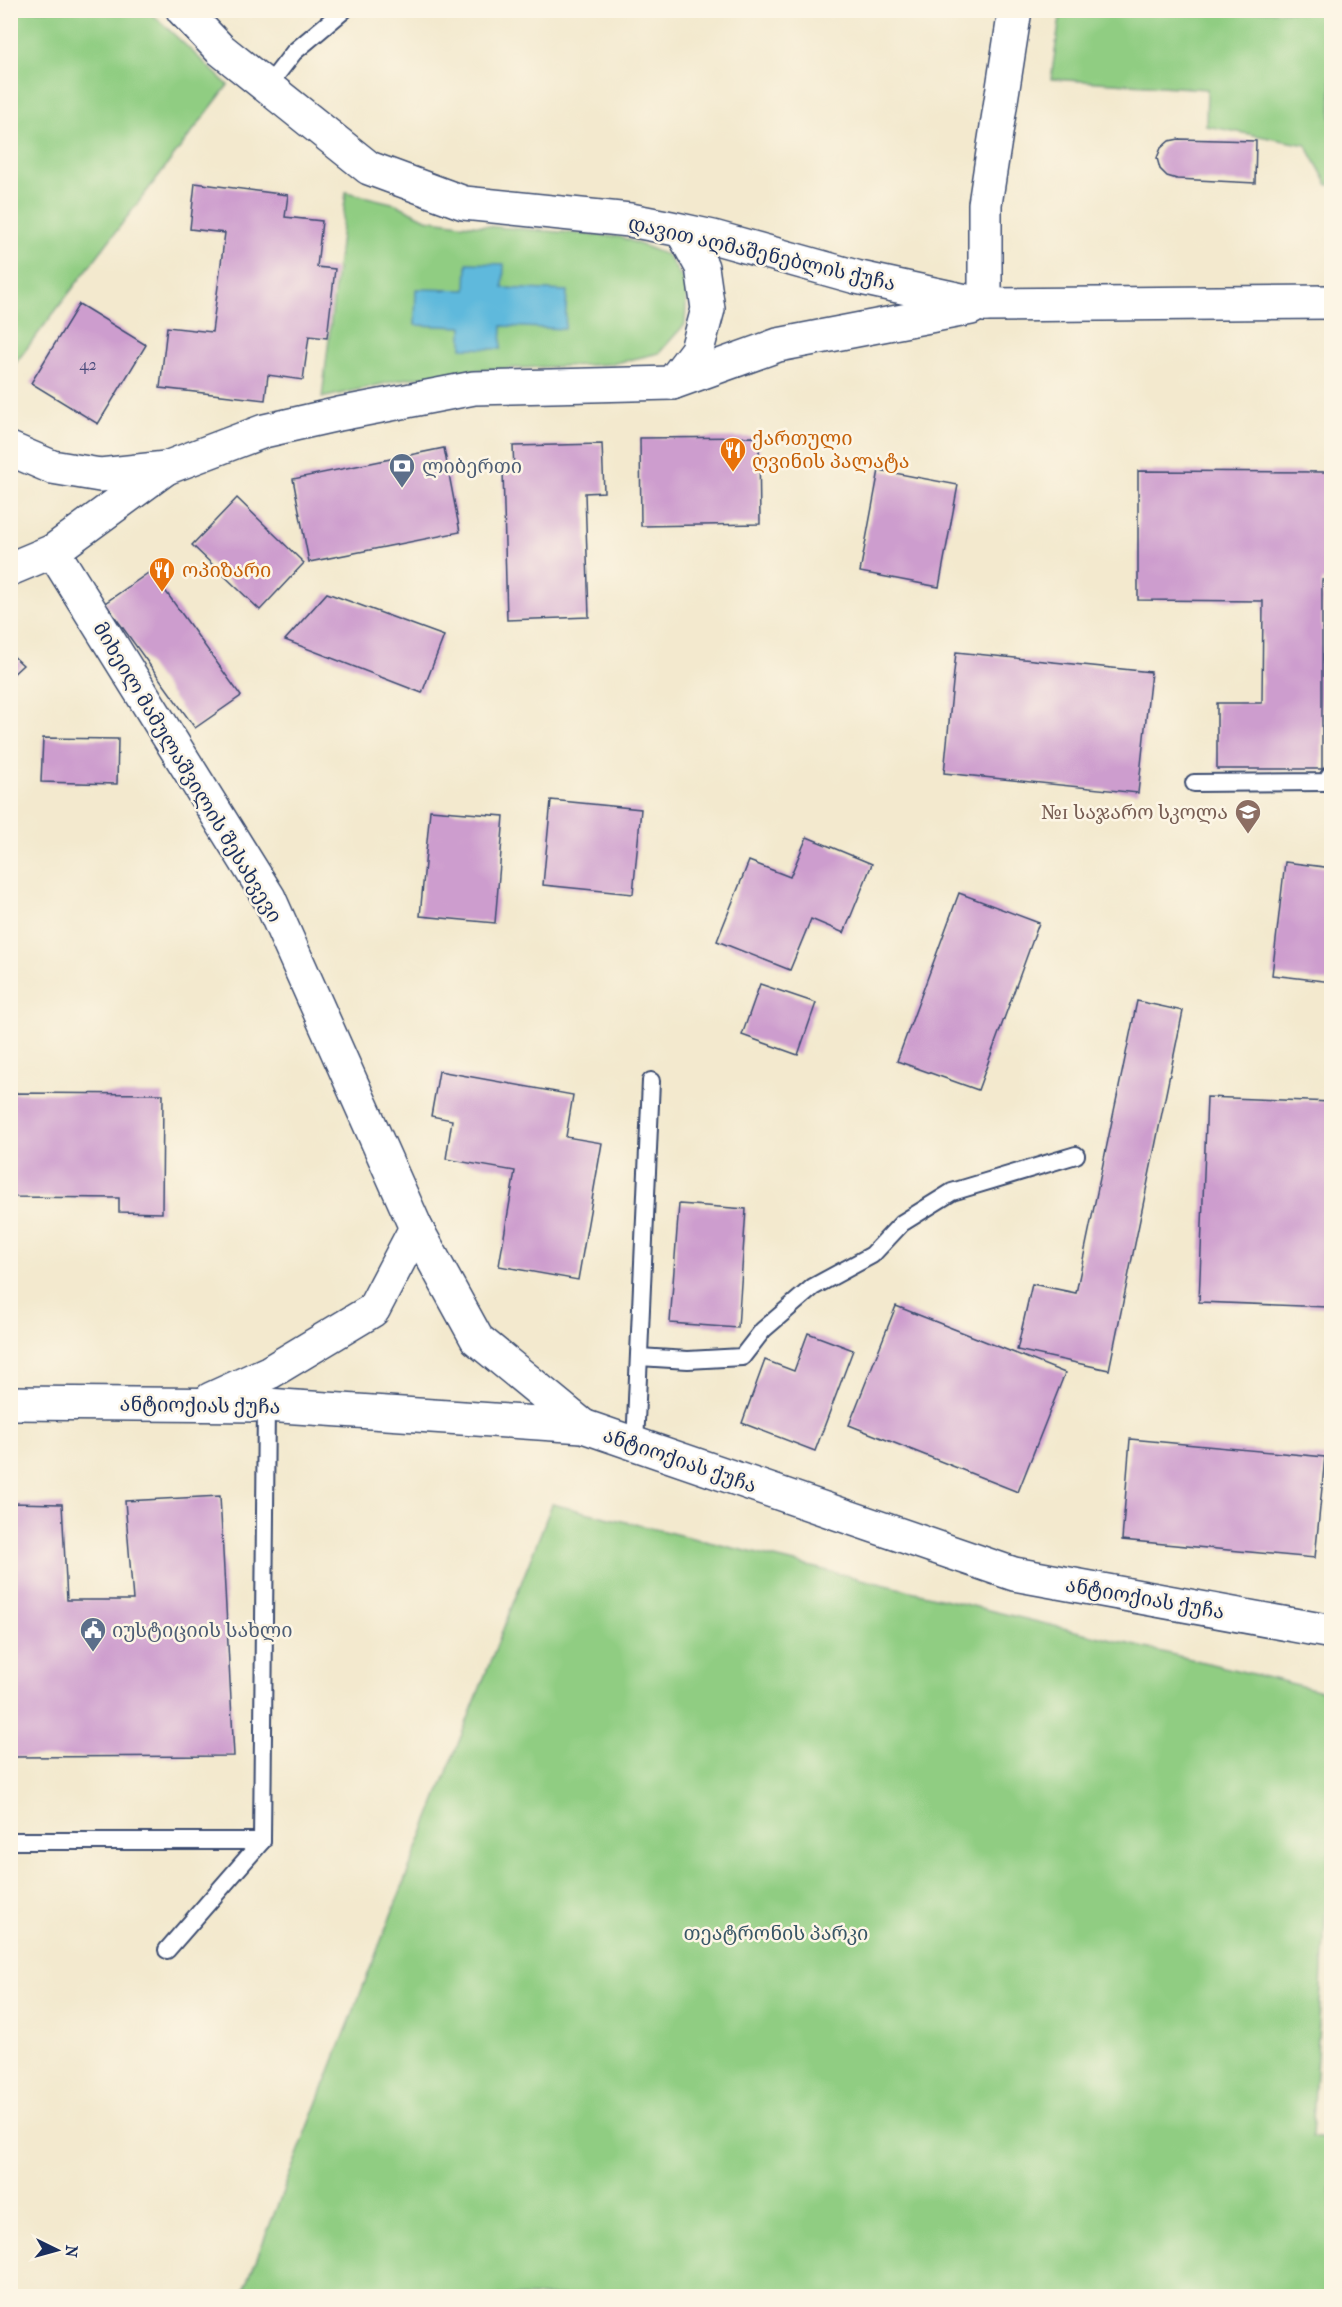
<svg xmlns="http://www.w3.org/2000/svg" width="1342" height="2307" font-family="'IM FELL French Canon','Noto Serif Georgian',serif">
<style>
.green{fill:#90cd82;stroke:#567e70;stroke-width:1.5}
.water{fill:#5eb9dc;stroke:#3c749d;stroke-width:1.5}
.building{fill:#cd9dce}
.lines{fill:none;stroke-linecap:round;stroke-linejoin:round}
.lane-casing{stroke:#3b4b6f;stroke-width:20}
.street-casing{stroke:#3b4b6f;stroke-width:36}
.secondary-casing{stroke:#3b4b6f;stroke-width:36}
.lane{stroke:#fff;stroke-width:16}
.street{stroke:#fff;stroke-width:33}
.secondary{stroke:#fff;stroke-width:33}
.labels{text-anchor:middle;stroke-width:5;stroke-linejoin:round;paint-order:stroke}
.number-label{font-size:16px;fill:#484a7a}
.street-label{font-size:20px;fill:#1b2f5e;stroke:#fcf5e5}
.food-label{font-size:20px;fill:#c56008;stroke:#fcf5e5;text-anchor:start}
.service-label{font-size:20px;fill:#4e5e75;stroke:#fcf5e5;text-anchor:start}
.education-label{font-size:20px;fill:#785e54;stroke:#fcf5e5;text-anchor:end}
.park-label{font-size:20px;fill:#385667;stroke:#fcf5e5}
</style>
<rect width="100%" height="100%" fill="#fcf5e5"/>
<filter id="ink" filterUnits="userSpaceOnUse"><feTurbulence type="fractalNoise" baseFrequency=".0167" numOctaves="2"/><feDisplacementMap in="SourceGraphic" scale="12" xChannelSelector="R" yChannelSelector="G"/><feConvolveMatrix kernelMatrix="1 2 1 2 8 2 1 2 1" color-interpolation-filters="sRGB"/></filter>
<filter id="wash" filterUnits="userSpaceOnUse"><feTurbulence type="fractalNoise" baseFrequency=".008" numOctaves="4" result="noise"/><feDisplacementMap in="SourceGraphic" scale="24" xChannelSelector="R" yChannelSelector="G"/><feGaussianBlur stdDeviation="1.35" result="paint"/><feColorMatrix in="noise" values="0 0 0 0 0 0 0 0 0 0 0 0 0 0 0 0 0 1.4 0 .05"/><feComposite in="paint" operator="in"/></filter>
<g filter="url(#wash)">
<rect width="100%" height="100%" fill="#f3e9ce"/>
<g class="green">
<polygon points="11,10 149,11 228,85 11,369"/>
<polygon points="1061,11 1331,11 1331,185 1328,185 1306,145 1206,126 1207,89 1051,79"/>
<polygon points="346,192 396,204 426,219 460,224 621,237 667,255 687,286 685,324 659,353 612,364 473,370 404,379 322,398"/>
<polygon points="552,1504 1331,1693 1331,1822 1312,2137 1331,2140 1331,2296 242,2296"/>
</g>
<polygon class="water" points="467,263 504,264 503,288 567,291 565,329 502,326 501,349 462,348 462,327 415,325 416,289 466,290"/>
<g id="blocks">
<g class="building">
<polygon points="1179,139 1256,141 1255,183 1177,179 1167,176 1160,169 1157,158 1161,148 1169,141"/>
<polygon points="195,183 288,195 285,217 322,221 317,267 335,269 327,338 309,336 303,380 268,375 265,400 160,388 167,327 212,332 225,233 190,229"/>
<polygon points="79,304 146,345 98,424 31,383"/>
<polygon points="759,437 760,524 641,526 640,438"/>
<polygon points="602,444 604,492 585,493 589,617 507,620 503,469 514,469 513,446"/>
<polygon points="444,448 460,532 309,562 293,479"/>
<polygon points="879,470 958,485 939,587 860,572"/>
<polygon points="1138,471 1332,472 1332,580 1322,580 1322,769 1217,769 1217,703 1262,703 1263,601 1138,600"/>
<polygon points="237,498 304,563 260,610 192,545"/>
<polygon points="151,571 241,696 195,728 105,603"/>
<polygon points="327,593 444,636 422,693 285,640"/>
<polygon points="956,652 1151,672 1138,793 944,773"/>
<polygon points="10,653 23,665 10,677"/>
<polygon points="43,738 118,739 117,784 41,782"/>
<polygon points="551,800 641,809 633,894 543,885"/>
<polygon points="430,810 504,816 495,923 420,916"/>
<polygon points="807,837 872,864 844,933 811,919 790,970 717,941 749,861 790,877"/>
<polygon points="1285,862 1332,868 1332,982 1272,975"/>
<polygon points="959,893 1039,923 978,1090 897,1061"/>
<polygon points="760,984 816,1003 798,1055 742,1035"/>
<polygon points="1137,1001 1183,1011 1109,1370 1017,1350 1032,1284 1076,1293"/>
<polygon points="439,1071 573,1095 566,1137 602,1143 578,1280 499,1266 515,1171 446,1159 452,1120 431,1116"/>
<polygon points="11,1093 163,1094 162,1213 119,1212 119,1198 10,1197"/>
<polygon points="1207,1097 1332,1102 1332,1201 1327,1307 1199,1302"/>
<polygon points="679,1204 746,1209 738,1328 670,1323"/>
<polygon points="896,1306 1065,1373 1018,1492 849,1425"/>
<polygon points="808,1333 853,1350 815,1451 742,1423 765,1360 794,1371"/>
<polygon points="1130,1439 1325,1457 1315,1558 1122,1540"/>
<polygon points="220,1496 234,1756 10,1757 10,1503 62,1504 67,1600 133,1600 125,1501"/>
</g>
</g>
</g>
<g filter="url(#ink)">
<use href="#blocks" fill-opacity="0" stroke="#3b4b6f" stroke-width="1.5"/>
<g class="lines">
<g class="lane-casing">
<g id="lane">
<polyline points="267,87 294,52 344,10"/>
<polyline points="1194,783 1325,782 1332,772"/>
<polyline points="639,1357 688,1360 742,1357 763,1330 813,1287 872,1255 902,1223 952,1192 1076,1155"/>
<polyline points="635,1445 651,1081"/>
<polyline points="10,1841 262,1841"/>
<polyline points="167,1950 262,1841 266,1405"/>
</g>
</g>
<g class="street-casing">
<g id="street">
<polyline points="53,551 269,898 416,1228 477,1339 583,1426"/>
<polyline points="10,569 53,551 166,468"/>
<polyline points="211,1399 270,1372 373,1310 416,1228"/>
<polyline points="10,1403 266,1405 583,1426 1014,1574 1332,1632"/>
</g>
</g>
<g class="secondary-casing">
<g id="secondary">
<polyline points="183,10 220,49 369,168 464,203 630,220 671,228 713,237 856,277 985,305 1332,302"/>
<polyline points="985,305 985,204 1015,10"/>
<polyline points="672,383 697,350 708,309 702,267 682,231"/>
<polyline points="10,449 52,467 100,475 166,468 264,431 339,414 474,388 672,383 778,345 971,308"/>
</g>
</g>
<use href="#lane" class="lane"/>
<use href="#street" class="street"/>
<use href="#secondary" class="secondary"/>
</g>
</g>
<defs>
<g id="restaurant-pin" transform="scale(1.35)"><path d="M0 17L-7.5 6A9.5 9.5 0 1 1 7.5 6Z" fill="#e8710a" stroke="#fcf5e5"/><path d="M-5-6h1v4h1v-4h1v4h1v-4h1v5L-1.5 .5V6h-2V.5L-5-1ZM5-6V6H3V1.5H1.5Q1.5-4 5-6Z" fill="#fff"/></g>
<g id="bank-pin" transform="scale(1.35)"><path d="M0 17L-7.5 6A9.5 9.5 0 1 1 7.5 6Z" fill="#5c6f8a" stroke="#fcf5e5"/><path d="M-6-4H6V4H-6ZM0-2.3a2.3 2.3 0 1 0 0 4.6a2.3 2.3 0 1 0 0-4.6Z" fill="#fff"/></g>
<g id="school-pin" transform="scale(1.35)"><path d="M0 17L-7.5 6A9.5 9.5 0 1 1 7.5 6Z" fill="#8d6e63" stroke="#fcf5e5"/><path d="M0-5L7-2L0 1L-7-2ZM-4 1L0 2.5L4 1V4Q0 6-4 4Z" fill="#fff"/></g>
<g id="civic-pin" transform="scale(1.35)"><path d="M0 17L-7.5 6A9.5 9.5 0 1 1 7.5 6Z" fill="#5c6f8a" stroke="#fcf5e5"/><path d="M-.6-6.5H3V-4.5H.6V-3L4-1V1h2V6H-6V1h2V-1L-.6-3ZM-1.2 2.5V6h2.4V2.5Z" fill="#fff"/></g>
</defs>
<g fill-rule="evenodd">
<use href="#restaurant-pin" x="733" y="450"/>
<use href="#bank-pin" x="402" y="466"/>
<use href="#restaurant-pin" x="162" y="570"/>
<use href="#school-pin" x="1248" y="812"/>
<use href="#civic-pin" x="93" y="1630"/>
</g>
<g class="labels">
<g class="number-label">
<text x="88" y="370">42</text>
</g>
<g class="street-label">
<text transform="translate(762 253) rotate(13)" y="7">დავით აღმაშენებლის ქუჩა</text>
<text transform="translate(188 772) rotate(59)" y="7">მიხეილ მამულაშვილის შესახვევი</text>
<text transform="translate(200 1405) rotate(1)" y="7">ანტიოქიას ქუჩა</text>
<text transform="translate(680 1460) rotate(19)" y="7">ანტიოქიას ქუჩა</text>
<text transform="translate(1145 1598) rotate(10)" y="7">ანტიოქიას ქუჩა</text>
</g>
<g class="food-label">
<text x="752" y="445">ქართული<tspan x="752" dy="23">ღვინის პალატა</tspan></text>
<text x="182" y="577">ოპიზარი</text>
</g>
<g class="service-label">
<text x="422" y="473">ლიბერთი</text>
<text x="112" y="1637">იუსტიციის სახლი</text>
</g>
<g class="education-label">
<text x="1228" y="819">№1 საჯარო სკოლა</text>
</g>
<g class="park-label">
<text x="776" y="1940">თეატრონის პარკი</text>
</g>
</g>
<rect width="1342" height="2307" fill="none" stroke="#fcf5e5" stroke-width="36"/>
<g transform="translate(57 2250) rotate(95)" stroke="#fcf5e5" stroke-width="4.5" paint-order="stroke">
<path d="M0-4.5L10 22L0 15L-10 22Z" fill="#1b2f5e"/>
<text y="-9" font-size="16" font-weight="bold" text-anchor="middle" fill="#1b2f5e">N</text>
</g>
</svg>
